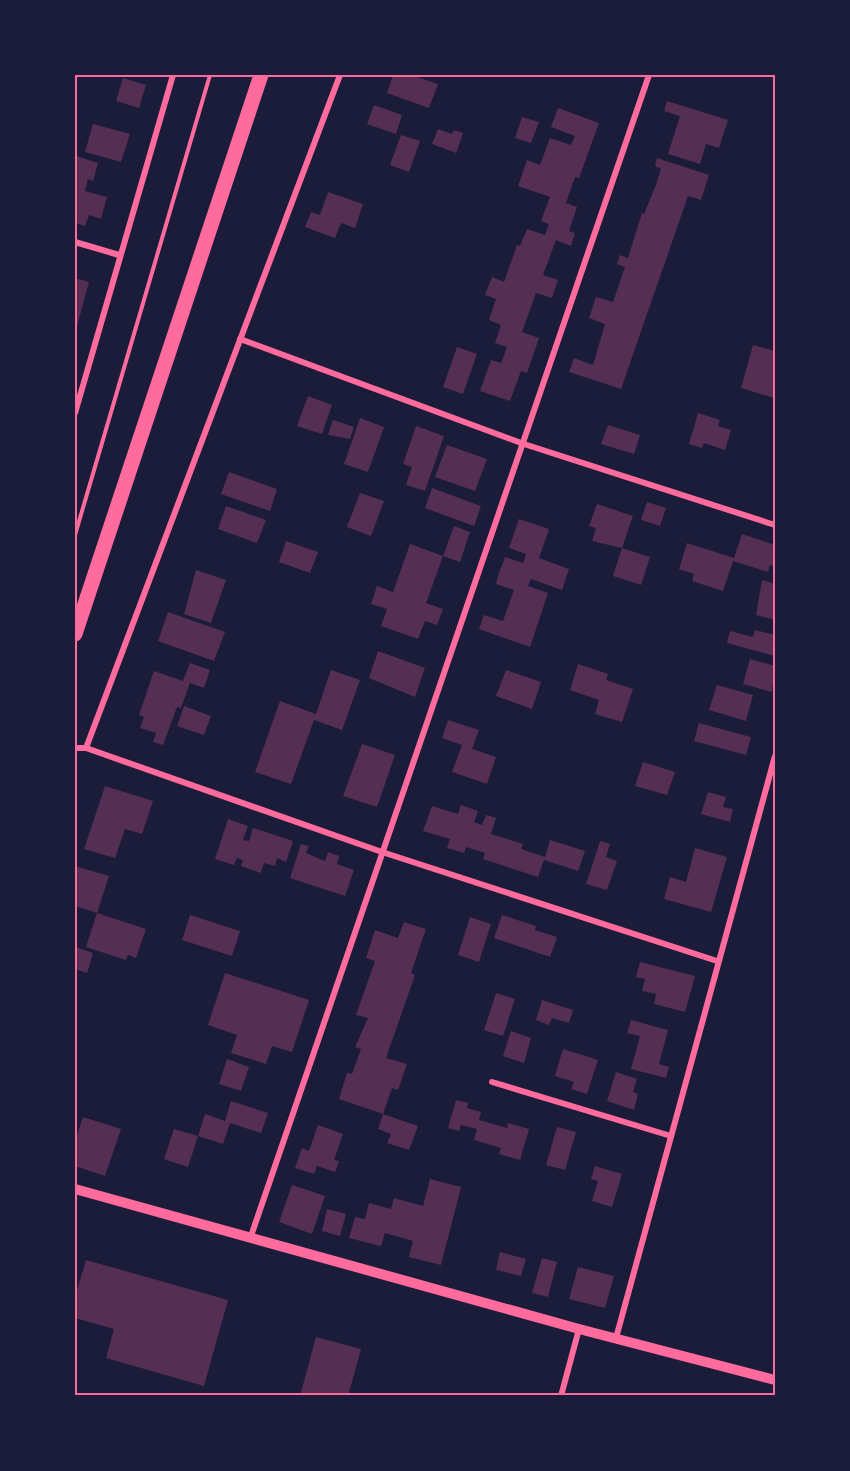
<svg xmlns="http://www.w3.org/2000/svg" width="850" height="1471" font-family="Poppins,sans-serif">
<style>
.building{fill:#542f53}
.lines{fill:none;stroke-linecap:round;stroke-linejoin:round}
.path{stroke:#ff6b9d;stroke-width:4}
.minor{stroke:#ff6b9d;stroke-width:6}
.tertiary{stroke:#ff6b9d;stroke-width:10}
.primary{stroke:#ff6b9d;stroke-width:15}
.neatline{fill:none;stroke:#ff6b9d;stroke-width:2}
</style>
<rect width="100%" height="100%" fill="#1b1b3a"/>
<g class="building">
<polygon points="393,75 411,75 438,84 429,108 387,93"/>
<polygon points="123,78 146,85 139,108 116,101"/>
<polygon points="667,101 728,120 719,148 706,144 700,164 668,154 680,116 664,111"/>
<polygon points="374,105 402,115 396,134 367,124"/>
<polygon points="558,108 599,123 579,178 575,177 566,203 577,207 569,231 575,233 571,246 556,240 543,275 558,280 552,298 536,293 522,332 539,338 527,373 521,371 510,401 480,391 491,360 501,363 507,347 495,343 501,325 489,320 496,299 485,295 492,277 504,282 517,245 520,246 527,229 545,235 549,224 541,221 550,197 518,186 527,160 540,165 550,138 571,145 575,136 551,127"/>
<polygon points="522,117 539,122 531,143 515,138"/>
<polygon points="93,124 130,134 121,162 85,152"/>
<polygon points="438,129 452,134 454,130 463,133 456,153 432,144"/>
<polygon points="401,135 420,141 409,172 390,165"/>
<polygon points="76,156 98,163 93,181 88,179 85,191 107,197 101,219 89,215 85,226 75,223"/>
<polygon points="657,158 709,175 701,200 688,196 621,389 569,372 574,358 593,365 605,324 589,318 596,297 613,302 625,267 617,264 620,255 628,258 642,213 644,214 656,185 661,169 655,166"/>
<polygon points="328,192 363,204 355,228 341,223 335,238 305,227 311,212 320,215"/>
<polygon points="75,278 89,282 76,330 75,330"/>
<polygon points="753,345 775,351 774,398 741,388"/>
<polygon points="457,347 477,354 463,394 443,387"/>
<polygon points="308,396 332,405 322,434 297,426"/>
<polygon points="698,413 720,420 718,426 731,430 725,450 704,443 702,448 689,444"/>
<polygon points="360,418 384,427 368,472 344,464"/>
<polygon points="333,420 354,427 350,439 328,435"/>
<polygon points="608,425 640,435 634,454 601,444"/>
<polygon points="416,426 444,436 425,491 406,485 412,467 403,464"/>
<polygon points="447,445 487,459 475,491 435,477"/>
<polygon points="229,472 277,489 270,511 221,494"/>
<polygon points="432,488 481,506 474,526 425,508"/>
<polygon points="360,493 384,501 371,536 347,527"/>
<polygon points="647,502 666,508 660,526 641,520"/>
<polygon points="597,504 633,516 622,548 592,541 596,528 589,526"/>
<polygon points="226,506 266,520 257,543 218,529"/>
<polygon points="519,519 549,529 539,558 569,569 562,590 531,579 528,586 548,593 530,647 479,629 484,615 503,621 514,590 496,584 498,576 505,557 523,563 526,554 509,548"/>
<polygon points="454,526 470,532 460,562 443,556"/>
<polygon points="742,534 775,545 775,567 770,565 768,572 733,561 723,591 692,581 694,574 679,569 687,543 734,558"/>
<polygon points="286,541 318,552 310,573 279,562"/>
<polygon points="410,544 443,556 426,603 443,609 437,625 425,621 418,639 381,626 387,609 371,604 377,586 393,592"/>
<polygon points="622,548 650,557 641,585 613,576"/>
<polygon points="196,570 226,580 211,623 184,614"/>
<polygon points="762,580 775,584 775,620 756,615"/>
<polygon points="168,612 225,632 214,661 158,641"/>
<polygon points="755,630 775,635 775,656 727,643 730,631 753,637"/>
<polygon points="378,651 425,668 415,697 369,678"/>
<polygon points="750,659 775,666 772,692 743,684"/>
<polygon points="190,663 210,670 204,688 190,683 181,708 177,707 163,745 153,742 156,733 140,728 144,717 139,715 154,671 183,681"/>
<polygon points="578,664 608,674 606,680 633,689 622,722 595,714 599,700 570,690"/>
<polygon points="331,670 360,680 342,730 314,720 291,784 255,772 280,701 316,714"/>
<polygon points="506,670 541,682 532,709 496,696"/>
<polygon points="717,685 753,695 746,721 709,710"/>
<polygon points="184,706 211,716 204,735 177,726"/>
<polygon points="448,720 479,730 472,749 496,757 487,784 452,772 462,745 442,738"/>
<polygon points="699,723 751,737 746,755 694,741"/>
<polygon points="362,744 395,755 377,807 343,796"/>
<polygon points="643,762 675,772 667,795 635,786"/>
<polygon points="105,786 153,801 142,834 125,829 115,858 84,849"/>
<polygon points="708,792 726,797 723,807 733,809 730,822 701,814"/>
<polygon points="461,805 478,811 474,822 482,825 486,815 496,818 491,834 523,844 521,849 545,857 550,840 585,851 578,871 544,860 538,877 483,859 485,853 466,847 464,853 447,848 450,839 423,831 432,806 458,814"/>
<polygon points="228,819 248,826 243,840 249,841 253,828 293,841 286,862 277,858 275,866 264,863 261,873 241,866 243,860 237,858 234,865 215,859"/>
<polygon points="600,841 610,844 606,857 617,861 607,890 586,884"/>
<polygon points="301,844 309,846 306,853 325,861 328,852 339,856 337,864 354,870 345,896 290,878"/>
<polygon points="695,848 727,857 711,912 664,899 670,877 686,882"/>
<polygon points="75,866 109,876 97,913 75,906"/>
<polygon points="97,913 146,929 136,958 128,955 126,960 86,947"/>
<polygon points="190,915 240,931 232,956 182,940"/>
<polygon points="502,915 536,926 535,930 557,937 550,957 494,938"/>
<polygon points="470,917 491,924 479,962 458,955"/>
<polygon points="404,922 426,929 411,973 415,975 386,1058 407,1064 398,1090 392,1088 383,1114 339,1099 347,1073 352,1074 361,1049 355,1047 368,1018 356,1015 375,961 366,958 375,930 398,938"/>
<polygon points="75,947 93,953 87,973 75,969"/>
<polygon points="640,962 695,976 685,1012 654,1004 656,994 642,991 645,979 636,977"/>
<polygon points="225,973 309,1000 292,1052 272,1046 266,1064 231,1053 237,1035 208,1025"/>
<polygon points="496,993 515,999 503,1036 484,1030"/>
<polygon points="542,1000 573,1010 569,1023 552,1018 549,1025 536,1020"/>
<polygon points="631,1020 668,1030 659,1064 669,1067 666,1078 631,1069 640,1036 627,1033"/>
<polygon points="511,1031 531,1038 524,1063 503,1056"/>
<polygon points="563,1049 598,1060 587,1094 571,1089 574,1082 555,1076"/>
<polygon points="227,1059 249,1067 241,1091 219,1084"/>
<polygon points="616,1072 637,1079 633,1092 638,1094 634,1110 607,1101"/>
<polygon points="456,1100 468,1103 467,1108 481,1112 479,1120 507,1128 508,1123 529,1129 520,1160 499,1154 501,1148 474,1140 477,1129 461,1125 459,1131 448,1128"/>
<polygon points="231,1101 268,1113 261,1133 230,1123 223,1144 198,1136 205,1114 225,1121"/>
<polygon points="383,1114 418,1126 409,1150 387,1143 391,1134 378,1129"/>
<polygon points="83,1117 121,1129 105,1176 75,1166 75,1142"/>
<polygon points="318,1125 343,1134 334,1160 339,1161 335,1172 317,1166 314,1174 295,1168 302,1148 309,1151"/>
<polygon points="557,1127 576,1132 565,1170 546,1165"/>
<polygon points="174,1129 198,1136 188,1167 164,1159"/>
<polygon points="595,1166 622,1174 612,1207 592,1201 598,1181 591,1179"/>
<polygon points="430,1179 461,1187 441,1265 409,1257 413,1241 385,1233 381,1246 349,1238 355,1217 365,1219 369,1203 391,1209 394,1198 423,1206"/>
<polygon points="292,1185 325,1196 312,1234 279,1222"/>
<polygon points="327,1209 346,1214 340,1236 322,1231"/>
<polygon points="500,1252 526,1259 521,1276 496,1270"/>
<polygon points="542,1258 557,1262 548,1297 532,1293"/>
<polygon points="86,1260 228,1300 204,1386 106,1358 114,1329 75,1318 75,1297"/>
<polygon points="578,1267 614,1276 605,1308 569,1299"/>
<polygon points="316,1337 361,1349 348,1396 300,1396"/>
</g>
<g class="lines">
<polyline class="path" points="75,535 210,75"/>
<g class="minor">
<polyline points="75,242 119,255"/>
<polyline points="240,339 524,444 775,525"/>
<polyline points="75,413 173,75"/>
<polyline points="75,748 86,748 382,852 717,961"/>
<polyline points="86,748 340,75"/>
<polyline points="492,1082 671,1136"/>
<polyline points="250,1239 649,75"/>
<polyline points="616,1338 775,756"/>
<polyline points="561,1396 579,1329"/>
</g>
<polyline class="tertiary" points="75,1189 579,1329 775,1380"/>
<polyline class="primary" points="75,634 261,75"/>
</g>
<rect width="850" height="1471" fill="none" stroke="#1b1b3a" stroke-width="153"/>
<rect x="76" y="76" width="698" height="1318" class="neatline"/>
</svg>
